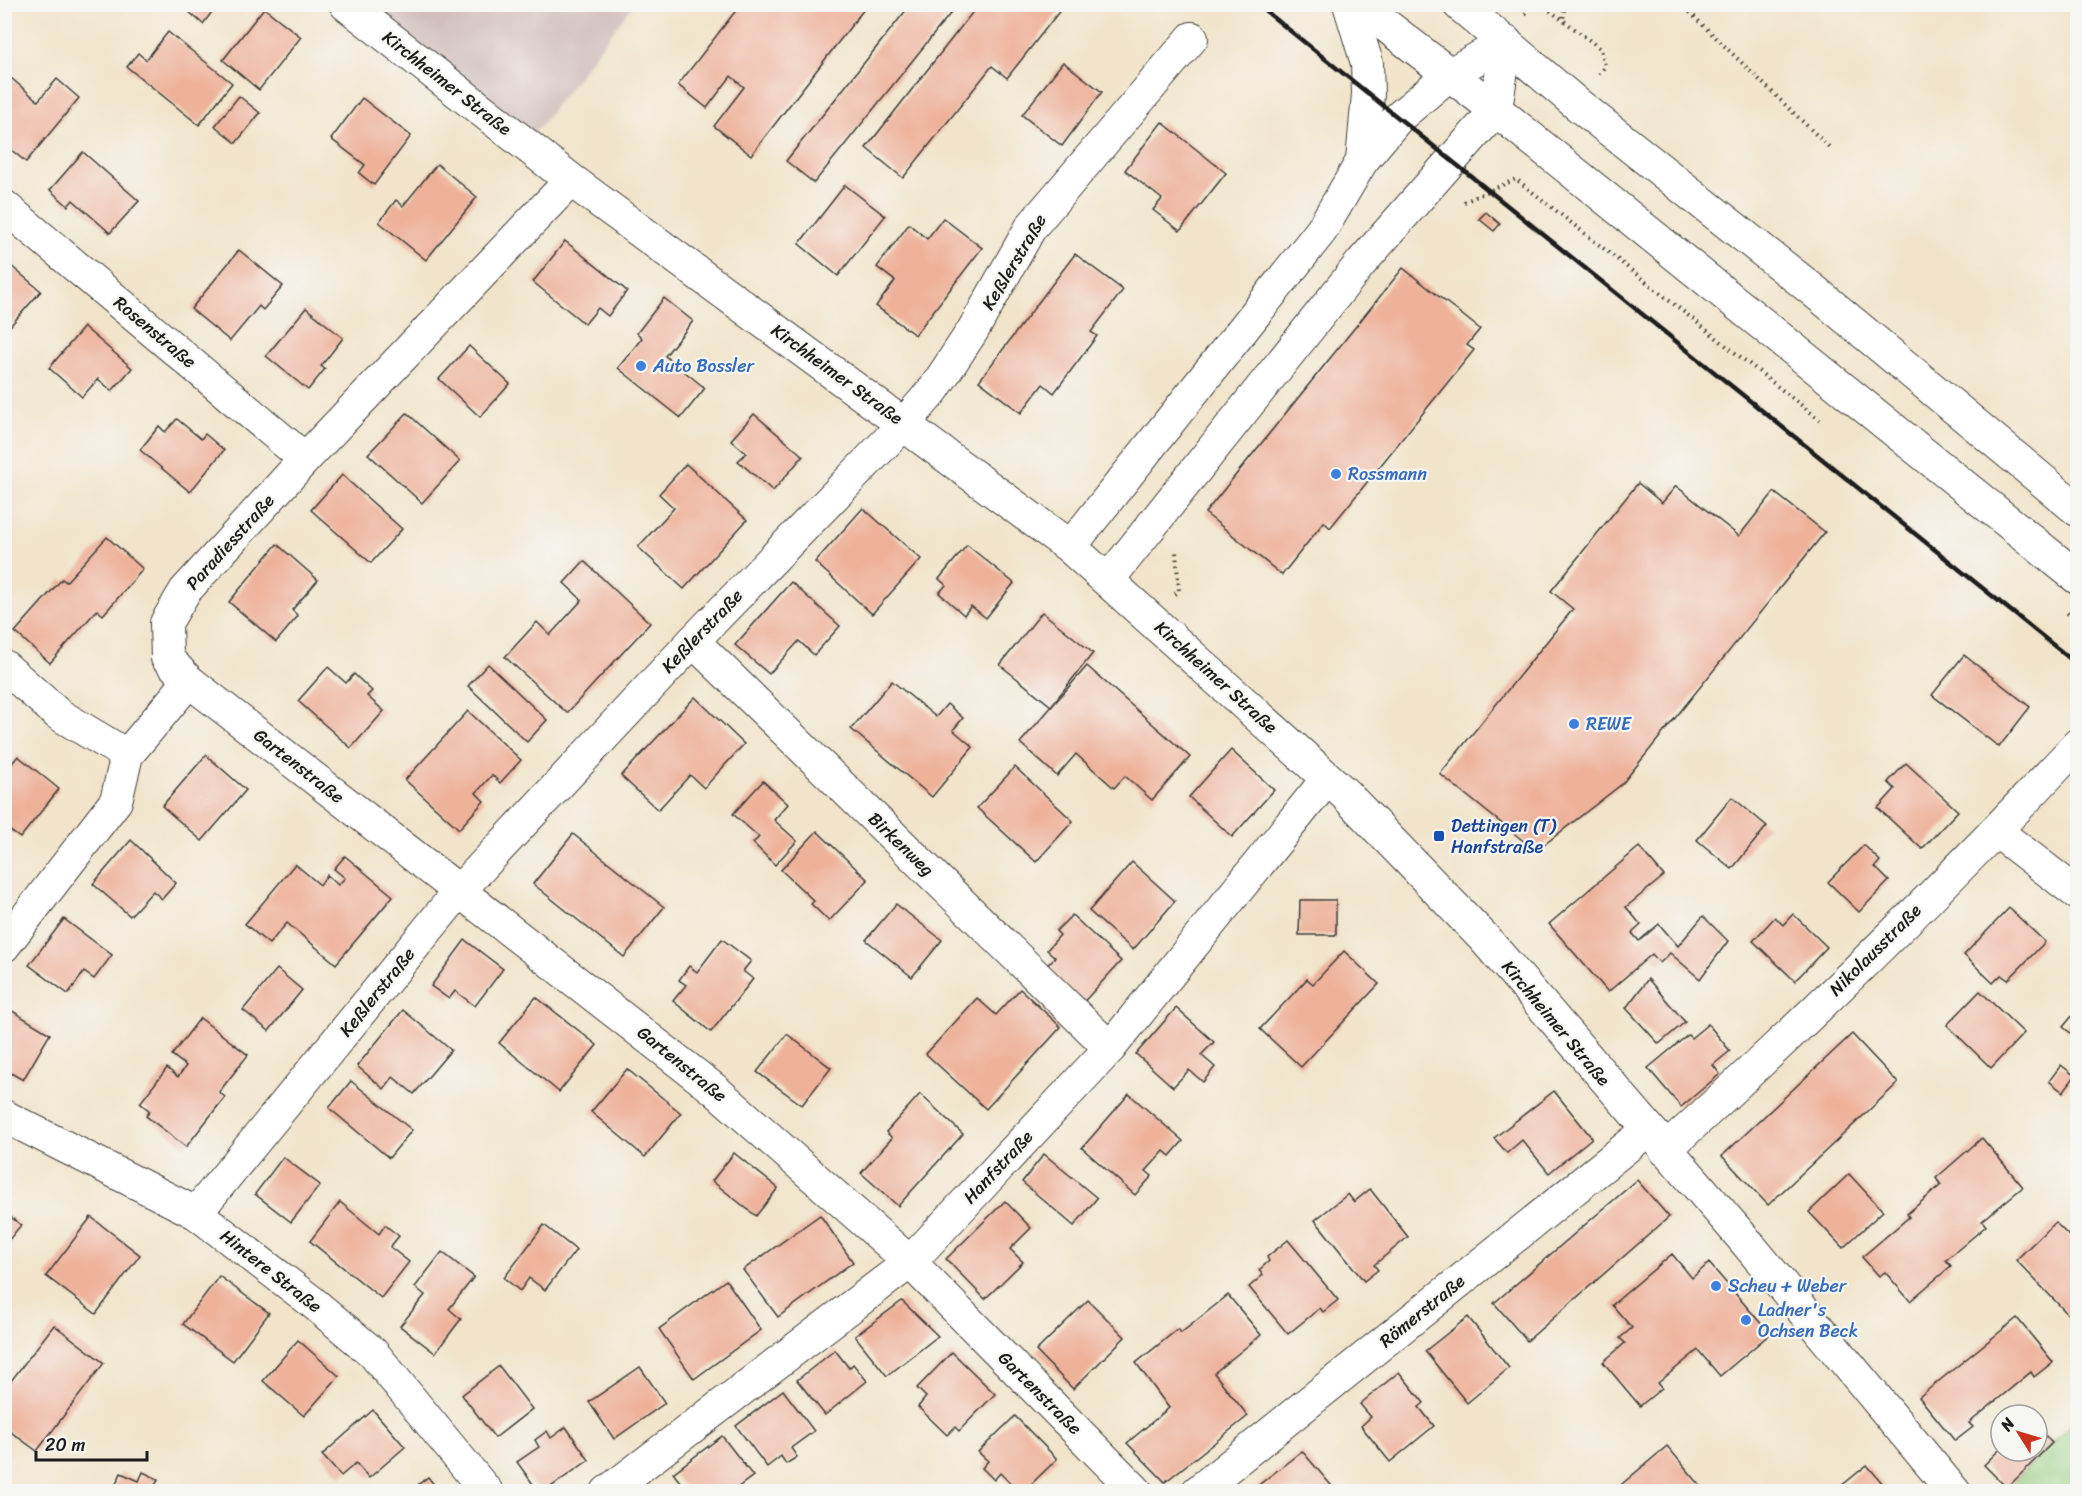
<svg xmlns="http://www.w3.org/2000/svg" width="2082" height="1496" font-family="Sriracha,sans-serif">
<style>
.industrial{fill:#d1bfbd}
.green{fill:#97ce81;stroke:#5a754e;stroke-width:1.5}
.building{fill:#eeb29b}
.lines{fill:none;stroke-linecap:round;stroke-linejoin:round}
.minor-casing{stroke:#3c3a36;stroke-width:34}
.tertiary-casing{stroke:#3c3a36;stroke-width:35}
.primary-casing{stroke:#3c3a36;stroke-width:35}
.path{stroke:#3c3a36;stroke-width:4;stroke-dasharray:1.5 4.5;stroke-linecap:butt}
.minor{stroke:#fff;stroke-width:32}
.tertiary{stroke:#fff;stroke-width:33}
.primary{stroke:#fff;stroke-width:33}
.rail{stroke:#1c1c1c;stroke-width:4.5}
.shop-dot{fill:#3f7fe0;stroke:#f6f6f2;stroke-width:2}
.transit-dot{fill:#1a4fb4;stroke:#f6f6f2;stroke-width:2}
.labels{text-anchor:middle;stroke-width:4.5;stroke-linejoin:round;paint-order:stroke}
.street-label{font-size:18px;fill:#1c1c1c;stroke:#f6f6f2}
.shop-label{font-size:18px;fill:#366cbe;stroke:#f6f6f2;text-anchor:start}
.transit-label{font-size:18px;fill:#164399;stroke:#f6f6f2;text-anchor:start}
</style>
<rect width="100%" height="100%" fill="#f6f6f2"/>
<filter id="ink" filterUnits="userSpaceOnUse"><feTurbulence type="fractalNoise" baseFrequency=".0167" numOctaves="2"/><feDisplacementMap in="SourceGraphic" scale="12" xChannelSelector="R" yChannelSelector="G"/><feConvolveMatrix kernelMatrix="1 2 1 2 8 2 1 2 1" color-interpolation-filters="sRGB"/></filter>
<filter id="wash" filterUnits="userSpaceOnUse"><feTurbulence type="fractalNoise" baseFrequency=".008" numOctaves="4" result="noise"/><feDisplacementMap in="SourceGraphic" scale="24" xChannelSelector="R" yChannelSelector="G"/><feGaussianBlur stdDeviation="1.35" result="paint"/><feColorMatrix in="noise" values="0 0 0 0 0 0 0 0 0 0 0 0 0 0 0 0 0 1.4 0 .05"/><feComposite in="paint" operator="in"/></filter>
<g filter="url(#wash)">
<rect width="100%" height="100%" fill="#f1e4ca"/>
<polygon class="industrial" points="345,5 633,5 526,144"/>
<polygon class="green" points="2077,1419 2077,1491 2005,1492 2007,1488"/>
<g id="blocks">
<g class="building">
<polygon points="180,4 218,4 203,24"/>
<polygon points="741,4 868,4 751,155 714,126 744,87 731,76 707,108 678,85"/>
<polygon points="911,4 958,4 814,183 786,161"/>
<polygon points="979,4 1065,4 1007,78 992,66 903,178 866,148"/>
<polygon points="264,8 301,37 259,90 223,60"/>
<polygon points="168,32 232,83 199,125 127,67 138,53 146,60"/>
<polygon points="1063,62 1102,92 1062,146 1022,115"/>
<polygon points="11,78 38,101 57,79 79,98 26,162 4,144 4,85"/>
<polygon points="239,96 260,113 236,143 215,126"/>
<polygon points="362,98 411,136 374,185 359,173 365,165 331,139"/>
<polygon points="1162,122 1226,173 1180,231 1153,210 1162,199 1125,170"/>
<polygon points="83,152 139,201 110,233 73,200 68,206 50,190"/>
<polygon points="437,164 477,197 426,260 379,222 396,200 403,206"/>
<polygon points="845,185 885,216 838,276 799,244"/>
<polygon points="1486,212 1500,224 1494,231 1479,219"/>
<polygon points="943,218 982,248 915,335 876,306 895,281 877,267 909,224 927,239"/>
<polygon points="565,241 627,291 608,316 598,308 585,324 533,282"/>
<polygon points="239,250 283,286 263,310 259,306 230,341 191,309"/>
<polygon points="1075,254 1123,290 1091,332 1097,336 1054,393 1043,384 1021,413 979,381"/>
<polygon points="4,260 41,291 4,333"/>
<polygon points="1403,268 1480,329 1467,345 1474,350 1330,528 1324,522 1282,575 1205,513"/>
<polygon points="664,298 693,321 665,356 705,388 681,418 618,368 642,338 637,333"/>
<polygon points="306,308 343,338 321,366 325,369 308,390 266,356"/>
<polygon points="84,327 132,368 112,391 98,379 82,397 49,368"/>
<polygon points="469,346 510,384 480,417 439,379"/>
<polygon points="407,413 460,461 422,503 368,454"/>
<polygon points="754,414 803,456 773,491 738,461 746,453 731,440"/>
<polygon points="177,419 201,439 205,434 224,450 190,492 140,450 159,426 165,432"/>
<polygon points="686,464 747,520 684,589 638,547 674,508 659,494"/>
<polygon points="342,475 402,529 371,563 311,510"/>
<polygon points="1638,483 1662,503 1676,486 1739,536 1774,492 1825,532 1622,784 1536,851 1440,774 1573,609 1551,591"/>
<polygon points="863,508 921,559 872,614 815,562"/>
<polygon points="107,537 143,569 103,615 97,610 50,663 15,632 62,579 66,582"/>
<polygon points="277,544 318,580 292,610 298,616 276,642 229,602"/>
<polygon points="967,545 1014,583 986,618 971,606 964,615 939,593 946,585 939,579"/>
<polygon points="584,561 650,623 567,713 505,657 537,622 550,635 582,600 564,583"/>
<polygon points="791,582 840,626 814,655 799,641 769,674 735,645"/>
<polygon points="1042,612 1093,653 1051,706 1000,665"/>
<polygon points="1964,655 2030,707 1999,747 1932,695"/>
<polygon points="488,664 547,720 527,742 468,686"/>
<polygon points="1087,666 1190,757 1152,800 1125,776 1114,788 1076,754 1057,776 1020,743"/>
<polygon points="328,667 346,683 354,674 372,691 367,696 384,711 351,748 298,701"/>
<polygon points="892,681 936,717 947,704 963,718 953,730 973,747 932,797 851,729"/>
<polygon points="695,697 744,744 704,788 690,775 658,810 621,776"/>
<polygon points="468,711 521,760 500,783 492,775 476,793 484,801 459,829 405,780"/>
<polygon points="1231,750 1274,790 1232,837 1189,797"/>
<polygon points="206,755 246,790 202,841 162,806"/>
<polygon points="18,756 59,789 20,838 4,826 4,773"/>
<polygon points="1906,763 1958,811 1922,849 1878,808 1895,789 1888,782"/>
<polygon points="1015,767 1073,821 1036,862 977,808"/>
<polygon points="763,781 788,804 774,820 797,841 775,865 753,843 759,837 733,814"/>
<polygon points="1732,797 1767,826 1732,869 1697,840"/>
<polygon points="817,831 868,880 829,921 811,904 814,901 781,870"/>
<polygon points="573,834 664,907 624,957 533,884"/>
<polygon points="131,840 176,883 162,899 153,891 130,916 93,884"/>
<polygon points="1864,845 1880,861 1875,867 1889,881 1859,912 1828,882"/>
<polygon points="1639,847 1664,876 1626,907 1641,925 1632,933 1639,941 1659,924 1678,946 1703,916 1728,941 1700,979 1670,953 1660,963 1652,954 1608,992 1549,924"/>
<polygon points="345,856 393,896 336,964 287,923 269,944 245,924 295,864 320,885 327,875 338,885 345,878 334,869"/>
<polygon points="1132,862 1175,901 1133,950 1089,911"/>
<polygon points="1300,900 1336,900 1336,935 1299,935"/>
<polygon points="896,904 942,940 912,977 866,940"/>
<polygon points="2009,908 2045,942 2008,980 2001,975 1993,983 1964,955"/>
<polygon points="1793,914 1827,947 1795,981 1753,941 1775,917 1783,925"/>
<polygon points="1072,915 1121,961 1080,1006 1042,971 1055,957 1047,950 1060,935 1056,931"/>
<polygon points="64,919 112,955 94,979 84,972 68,994 29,965"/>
<polygon points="722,939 751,961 743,971 753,979 711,1032 673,1001 686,985 679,980 689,966 697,972"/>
<polygon points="465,940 503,969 475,1006 455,991 449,999 431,986"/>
<polygon points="1344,951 1379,984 1301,1067 1260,1029 1307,979 1313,984"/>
<polygon points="277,969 302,990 269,1031 243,1010"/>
<polygon points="1648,979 1685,1022 1659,1044 1626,1008"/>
<polygon points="1020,989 1061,1027 986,1109 926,1054 977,998 996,1015"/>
<polygon points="1980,991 2024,1033 1991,1068 1947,1025"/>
<polygon points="536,997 597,1045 559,1092 499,1043"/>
<polygon points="4,1006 50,1034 23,1080 4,1069"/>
<polygon points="1176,1008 1214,1042 1201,1055 1215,1067 1203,1082 1189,1070 1173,1087 1136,1054"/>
<polygon points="2078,1009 2078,1039 2063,1027"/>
<polygon points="403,1010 451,1050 414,1094 393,1077 384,1089 357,1066"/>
<polygon points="200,1018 248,1055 219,1092 225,1097 186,1147 146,1116 150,1111 140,1103 167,1068 178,1077 186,1066 172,1055"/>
<polygon points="1708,1024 1730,1051 1713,1065 1720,1074 1681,1107 1648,1068 1688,1035 1691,1038"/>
<polygon points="787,1034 831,1068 802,1105 757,1072"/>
<polygon points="1852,1034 1898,1083 1768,1205 1722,1156"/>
<polygon points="2061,1065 2075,1076 2063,1092 2049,1081"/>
<polygon points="627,1069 681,1113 645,1157 591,1112"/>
<polygon points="351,1081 412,1130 389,1158 329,1108"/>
<polygon points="1554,1091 1592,1138 1549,1173 1522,1140 1507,1153 1494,1138"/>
<polygon points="920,1094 963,1134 898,1206 861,1173 892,1138 886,1132"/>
<polygon points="1129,1094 1183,1141 1170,1156 1164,1151 1146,1171 1152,1176 1135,1195 1082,1148"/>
<polygon points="1982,1138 2023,1187 1982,1221 1986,1226 1946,1260 1951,1266 1910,1301 1885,1272 1879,1276 1862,1257 1909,1217 1907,1214 1941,1185 1936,1178"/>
<polygon points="734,1153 778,1188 756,1216 712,1181"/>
<polygon points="1044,1154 1097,1198 1074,1226 1022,1182"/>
<polygon points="283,1157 320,1185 291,1222 255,1194"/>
<polygon points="1849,1174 1883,1211 1843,1248 1809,1212"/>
<polygon points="1637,1180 1669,1217 1527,1341 1494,1303"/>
<polygon points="1370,1189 1408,1237 1374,1265 1378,1270 1364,1281 1315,1220 1348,1194 1354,1202"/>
<polygon points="1005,1201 1031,1228 1010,1249 1023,1262 985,1299 946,1259"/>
<polygon points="340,1202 379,1234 385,1225 399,1236 390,1247 409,1262 381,1298 310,1241"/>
<polygon points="4,1212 21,1225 4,1246"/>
<polygon points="820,1215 853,1262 778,1317 743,1270"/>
<polygon points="91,1217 140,1255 96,1314 46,1276"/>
<polygon points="2055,1222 2078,1245 2078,1325 2016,1260"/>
<polygon points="544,1225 576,1250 545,1290 529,1278 520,1291 504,1278"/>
<polygon points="1288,1240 1338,1300 1323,1312 1320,1308 1288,1334 1249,1287 1263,1275 1259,1270 1269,1261 1267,1257"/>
<polygon points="442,1252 474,1277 449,1309 461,1319 435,1353 400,1326 425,1295 415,1287"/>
<polygon points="1672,1254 1692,1278 1709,1263 1770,1334 1720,1376 1698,1350 1658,1383 1662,1388 1640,1406 1603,1362 1625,1343 1620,1338 1632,1328 1612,1305"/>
<polygon points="219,1276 269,1313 233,1361 183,1324"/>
<polygon points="726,1280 761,1330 694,1379 659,1329"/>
<polygon points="1228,1295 1261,1335 1214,1373 1248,1416 1165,1482 1127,1443 1169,1408 1136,1363 1178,1329 1181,1333"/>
<polygon points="1088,1300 1125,1337 1073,1389 1036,1351"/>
<polygon points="902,1301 938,1336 887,1376 855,1336"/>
<polygon points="1468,1317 1509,1368 1467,1403 1425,1351"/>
<polygon points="2017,1318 2053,1362 2034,1377 2031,1372 1969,1423 1973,1427 1955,1441 1919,1397"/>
<polygon points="54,1325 104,1363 37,1451 4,1427 4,1379 6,1377 11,1381"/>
<polygon points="298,1340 339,1376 304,1416 263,1381"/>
<polygon points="835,1350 849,1368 853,1364 867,1381 825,1415 797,1380"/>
<polygon points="952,1352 995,1394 959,1431 955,1427 947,1435 918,1407 926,1397 917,1388"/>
<polygon points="499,1366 532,1409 495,1438 462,1395"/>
<polygon points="640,1367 665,1403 614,1439 589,1402"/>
<polygon points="1399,1372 1424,1403 1419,1407 1434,1426 1390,1462 1361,1426 1371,1417 1360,1404"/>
<polygon points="783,1390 814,1431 791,1448 797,1457 786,1464 781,1456 767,1467 736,1426"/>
<polygon points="373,1410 405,1447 369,1478 356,1463 341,1476 322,1455"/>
<polygon points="1015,1416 1057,1459 1024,1491 1018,1491 1000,1473 994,1480 982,1468 988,1461 978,1452"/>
<polygon points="566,1427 589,1460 545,1491 538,1491 517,1462 539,1447 535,1440 547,1431 551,1438"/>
<polygon points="2037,1428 2052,1443 2007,1488 1984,1465 2001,1448 2001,1451 2037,1451"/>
<polygon points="722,1436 753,1476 737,1488 739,1491 687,1491 673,1473"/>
<polygon points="1667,1446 1705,1491 1618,1491 1616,1489"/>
<polygon points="1302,1451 1336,1491 1251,1491"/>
<polygon points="1867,1465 1889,1491 1835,1491"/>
<polygon points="143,1472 158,1479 154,1488 161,1491 113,1491 121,1473 139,1481"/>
<polygon points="428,1477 439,1491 410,1491"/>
</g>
</g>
</g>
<g filter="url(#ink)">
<use href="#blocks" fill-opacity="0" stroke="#3c3a36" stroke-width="1.5"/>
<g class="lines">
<g class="minor-casing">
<g id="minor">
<polyline points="1349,4 1367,63 1368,94 1362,161"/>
<polyline points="4,206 305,459"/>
<polyline points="1070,547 1321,231 1362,161 1398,118 1450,74 1506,42"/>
<polyline points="1108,580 1361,263 1496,110 1506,42"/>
<polyline points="693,641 1110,1048"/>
<polyline points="4,666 58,714 127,755"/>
<polyline points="189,681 714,1089 910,1262 1137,1492"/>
<polyline points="1996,831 2078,894"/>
<polyline points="4,946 116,801 127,755 189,681 167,658 166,623 185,591 305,459 571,180"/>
<polyline points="4,1116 196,1213 311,1301 373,1353 487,1492"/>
<path d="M1665,1150C1808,1021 1946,885 2078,744"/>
<polyline points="196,1213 460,890 693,641 905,423 934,389 973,330 1031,227 1192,38"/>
<polyline points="607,1492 910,1262 1110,1048 1327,779"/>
<polyline points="1197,1492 1648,1130"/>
</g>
</g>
<g class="tertiary-casing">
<polyline id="tertiary" points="346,4 571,180 1070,547 1345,794 1484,938 1742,1237 1954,1492"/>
</g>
<g class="primary-casing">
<g id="primary">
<polyline points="1358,4 1496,110 2078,578"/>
<polyline points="1459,4 1577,104 1814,291 2078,510"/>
</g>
</g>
<g class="path">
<polyline points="1540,4 1563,20"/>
<polyline points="1565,4 1563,20 1601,49 1605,66 1599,75"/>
<polyline points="1681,4 1830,148"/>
<polyline points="1525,14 1532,4"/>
<polyline points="1464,202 1516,179 1820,420"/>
<polyline points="1175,594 1179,591 1176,552"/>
<polyline points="2067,613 2078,621"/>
</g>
<use href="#minor" class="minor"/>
<use href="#tertiary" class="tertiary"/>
<use href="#primary" class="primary"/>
<polyline class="rail" points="1257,4 2078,665"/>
</g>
</g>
<g class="shop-dot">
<circle cx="641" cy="366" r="6"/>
<circle cx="1336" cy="474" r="6"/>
<circle cx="1574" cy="724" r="6"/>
<circle cx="1716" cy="1286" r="6"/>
<circle cx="1746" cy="1320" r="6"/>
</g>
<rect class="transit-dot" x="1433" y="830" width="12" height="12" rx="3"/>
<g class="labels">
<g class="street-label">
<text transform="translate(447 83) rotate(38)" y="6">Kirchheimer Straße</text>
<text transform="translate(1014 262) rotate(-59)" y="6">Keßlerstraße</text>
<text transform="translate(155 332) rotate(40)" y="6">Rosenstraße</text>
<text transform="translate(837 374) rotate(36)" y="6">Kirchheimer Straße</text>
<text transform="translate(230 542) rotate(-48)" y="6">Paradiesstraße</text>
<text transform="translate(702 631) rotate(-46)" y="6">Keßlerstraße</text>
<text transform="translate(1216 677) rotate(42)" y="6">Kirchheimer Straße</text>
<text transform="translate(299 766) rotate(38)" y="6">Gartenstraße</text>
<text transform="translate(901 844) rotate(44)" y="6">Birkenweg</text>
<text transform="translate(1875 950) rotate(-45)" y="6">Nikolausstraße</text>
<text transform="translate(377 992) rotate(-51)" y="6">Keßlerstraße</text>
<text transform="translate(1556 1023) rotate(50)" y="6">Kirchheimer Straße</text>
<text transform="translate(682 1064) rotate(39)" y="6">Gartenstraße</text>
<text transform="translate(998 1167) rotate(-47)" y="6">Hanfstraße</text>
<text transform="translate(271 1271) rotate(38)" y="6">Hintere Straße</text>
<text transform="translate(1422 1311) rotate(-39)" y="6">Römerstraße</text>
<text transform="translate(1040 1393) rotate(45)" y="6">Gartenstraße</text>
</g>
<g class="shop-label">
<text x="653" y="372">Auto Bossler</text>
<text x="1348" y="480">Rossmann</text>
<text x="1586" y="730">REWE</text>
<text x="1728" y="1292">Scheu + Weber</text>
<text x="1758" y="1316">Ladner's<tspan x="1758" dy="21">Ochsen Beck</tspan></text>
</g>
<g class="transit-label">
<text x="1451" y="832">Dettingen (T)<tspan x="1451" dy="21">Hanfstraße</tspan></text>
</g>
</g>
<rect width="2082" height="1496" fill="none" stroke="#f6f6f2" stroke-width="24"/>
<g transform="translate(2019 1433) rotate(307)"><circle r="28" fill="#f6f6f2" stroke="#9f9f9c" stroke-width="1.5"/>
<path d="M0-4.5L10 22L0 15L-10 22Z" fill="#c8321e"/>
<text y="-9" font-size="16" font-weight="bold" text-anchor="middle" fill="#1c1c1c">N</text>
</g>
<path d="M36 1451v9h111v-9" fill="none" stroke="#1c1c1c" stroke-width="3"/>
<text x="45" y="1451" font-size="18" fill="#1c1c1c" stroke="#f6f6f2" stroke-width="4.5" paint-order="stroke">20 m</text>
</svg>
